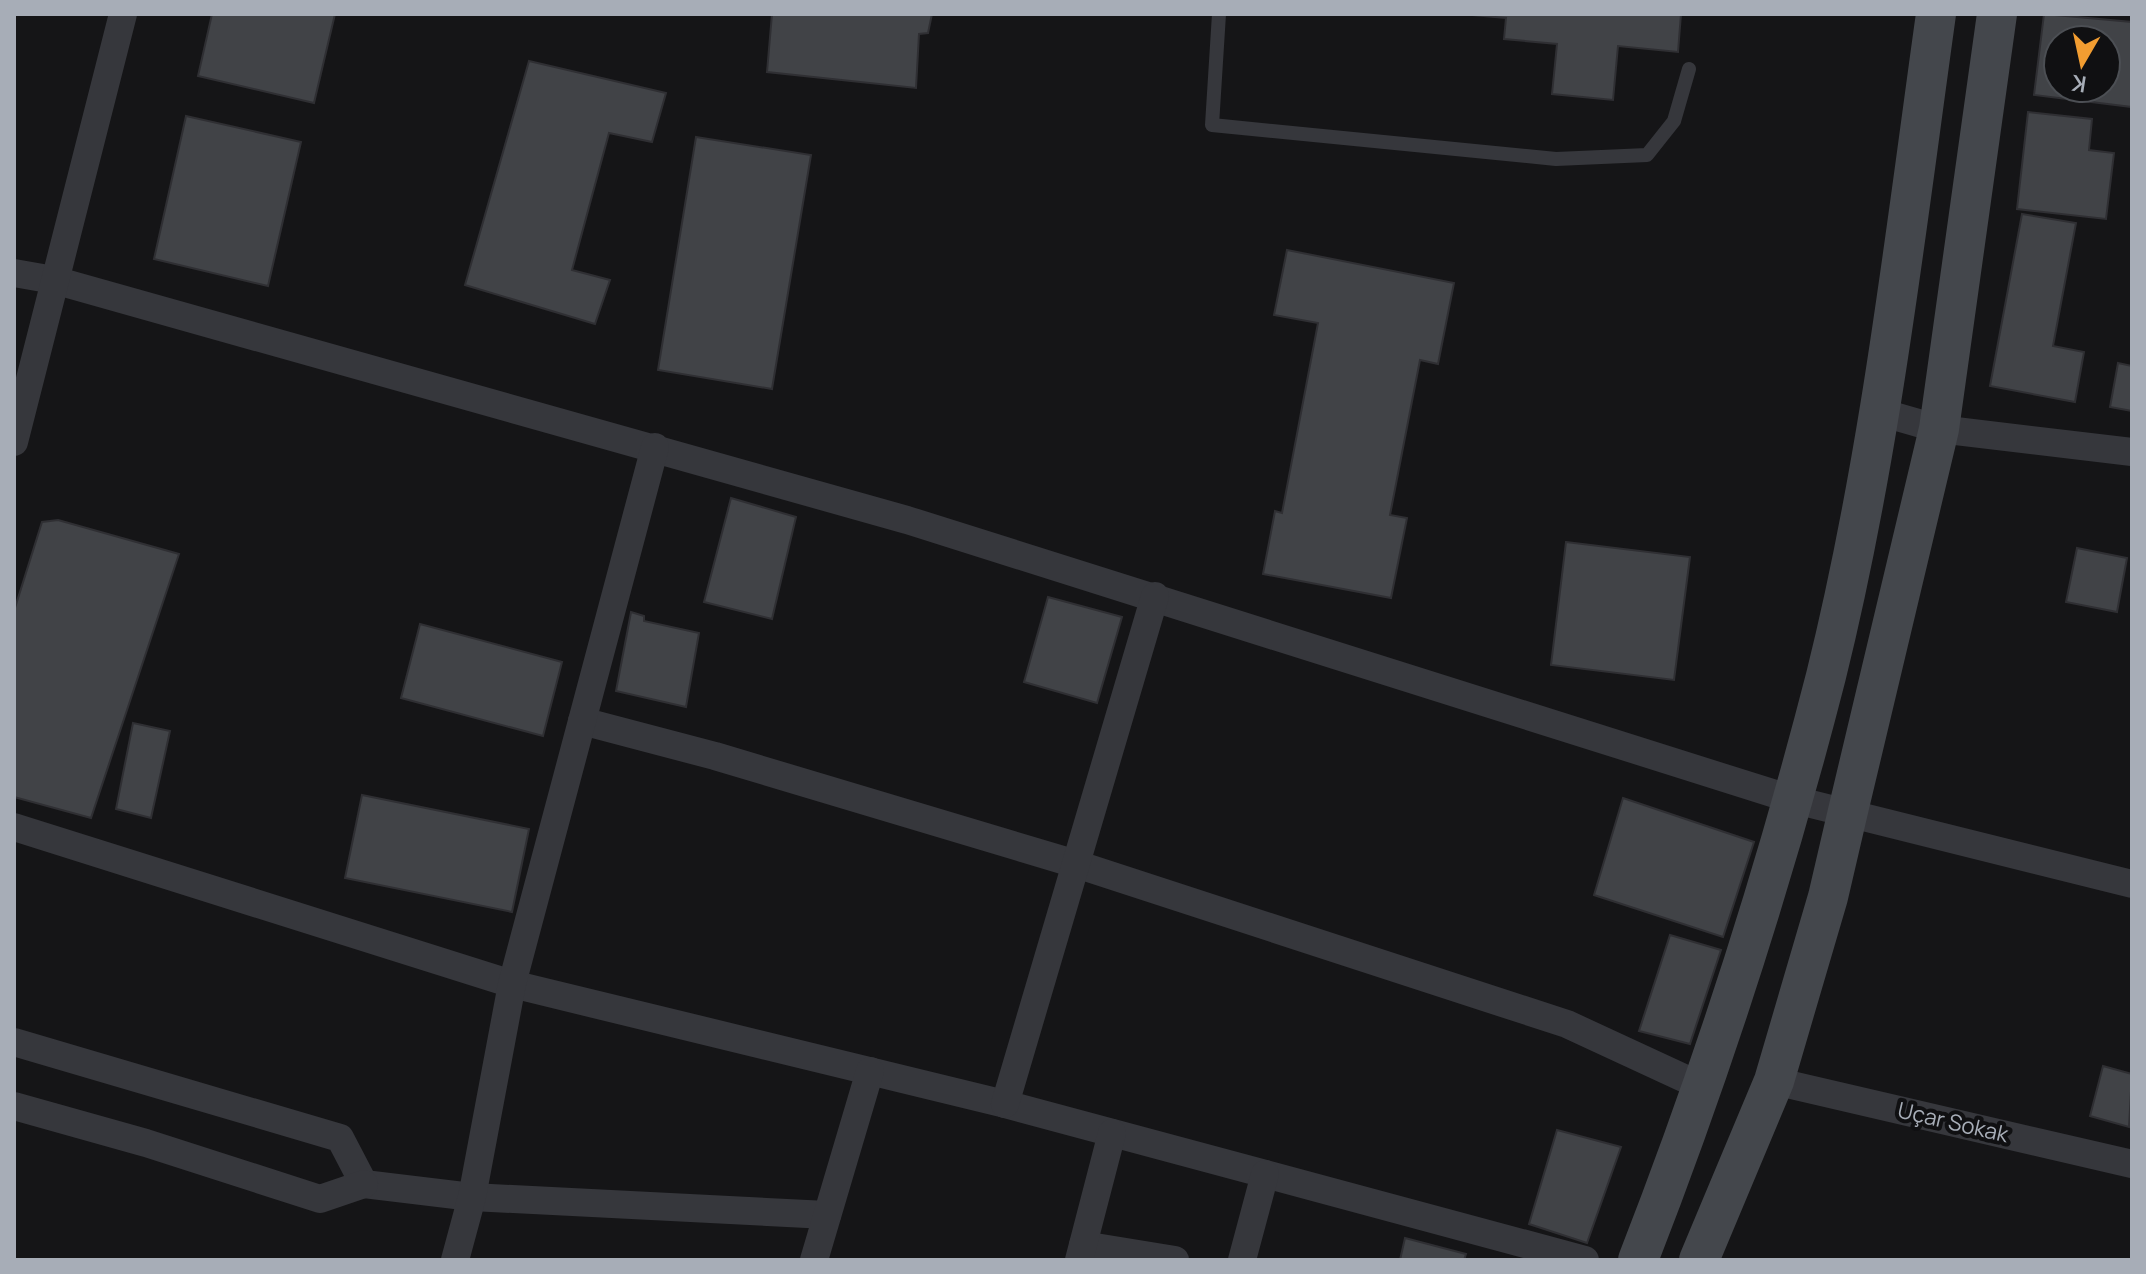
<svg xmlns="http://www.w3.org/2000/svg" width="2146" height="1274" font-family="Manrope,sans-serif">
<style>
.building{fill:#414347;stroke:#2f2f33;stroke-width:2;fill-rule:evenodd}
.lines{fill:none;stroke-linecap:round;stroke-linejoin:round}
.lane{stroke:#36373c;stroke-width:14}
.street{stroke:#36373c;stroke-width:28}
.secondary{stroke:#44474c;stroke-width:40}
.labels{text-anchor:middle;stroke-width:8;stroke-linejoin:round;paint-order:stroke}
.street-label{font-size:22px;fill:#a7adb7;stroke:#101012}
</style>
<rect width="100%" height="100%" fill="#151517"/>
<g class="building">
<polygon points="212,14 335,14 314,103 198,76"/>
<polygon points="772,14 932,14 928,33 919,34 916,88 767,72"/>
<polygon points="1461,14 1681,14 1678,52 1618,46 1613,100 1552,94 1557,44 1504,39 1506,18"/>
<path d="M2044,14L2132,22V107L2034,95ZM2058,40H2106V88H2058Z"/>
<polygon points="529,61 666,93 652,142 609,133 572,270 610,280 595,324 465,285"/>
<polygon points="2028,112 2092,119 2089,150 2114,153 2106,219 2017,209"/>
<polygon points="186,116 301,142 268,286 154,259"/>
<polygon points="696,137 811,155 772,389 658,370"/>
<polygon points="2022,214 2076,223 2053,346 2084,352 2075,402 1990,386"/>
<polygon points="1287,250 1454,283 1438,364 1420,360 1390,515 1407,518 1391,598 1263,574 1275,511 1282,513 1318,323 1274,315"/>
<polygon points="2118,363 2132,366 2132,411 2110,407"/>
<polygon points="731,498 796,517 772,619 704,602"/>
<polygon points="58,520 179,554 91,818 14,797 14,611 42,522"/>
<polygon points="1566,542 1690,557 1674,680 1551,665"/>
<polygon points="2077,548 2127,558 2117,612 2066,602"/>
<polygon points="1048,597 1122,617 1097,703 1024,682"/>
<polygon points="631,612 644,616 644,621 699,633 686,707 616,691"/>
<polygon points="420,624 562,662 543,736 401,698"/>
<polygon points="133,723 170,731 151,818 116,809"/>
<polygon points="362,795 529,829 512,912 345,878"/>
<polygon points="1623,798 1754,842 1723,937 1594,895"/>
<polygon points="1670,935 1721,950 1690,1044 1639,1031"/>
<polygon points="2103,1066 2132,1074 2129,1127 2090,1116"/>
<polygon points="1557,1130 1621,1147 1587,1243 1529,1224"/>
<polygon points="1405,1238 1466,1254 1464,1260 1400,1260"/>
</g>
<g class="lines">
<polyline class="lane" points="1219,14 1212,125 1556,159 1647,155 1674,121 1689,69"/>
<g class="street">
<polyline points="14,273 54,280 907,520 1791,799 2132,884"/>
<polyline points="1880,412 1939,429 2132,452"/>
<polyline points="14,442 123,14"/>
<polyline points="582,721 715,756 1076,864 1567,1024 1703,1087"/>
<polyline points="14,827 512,984 1005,1104 1585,1260"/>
<polyline points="14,1042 340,1138 364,1184 472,1197 827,1215"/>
<polyline points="1774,1081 2132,1164"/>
<polyline points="1005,1104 1155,596"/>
<polyline points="14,1106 146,1143 320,1199 364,1184"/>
<polyline points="1083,1245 1175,1260"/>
<polyline points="455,1260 472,1197 512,984 655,447"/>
<polyline points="814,1260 870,1071"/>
<polyline points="1079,1260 1112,1133"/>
<polyline points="1242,1260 1265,1174"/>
</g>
<g class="secondary">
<path d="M1638,1260C1711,1073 1776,871 1826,676C1880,459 1905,235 1936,14"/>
<polyline points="1699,1260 1774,1081 1828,897 1848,811 1939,429 1997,14"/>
</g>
</g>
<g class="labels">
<g class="street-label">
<text transform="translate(1953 1122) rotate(13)" y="8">Uçar Sokak</text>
</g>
</g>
<rect width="2146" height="1274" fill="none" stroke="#a7adb7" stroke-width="32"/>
<g transform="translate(2082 64) rotate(189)"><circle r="38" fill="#101012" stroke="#4c4f54" stroke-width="2"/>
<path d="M0-6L14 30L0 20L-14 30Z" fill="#f29d31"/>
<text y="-12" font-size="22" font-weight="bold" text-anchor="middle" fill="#a7adb7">K</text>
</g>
</svg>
